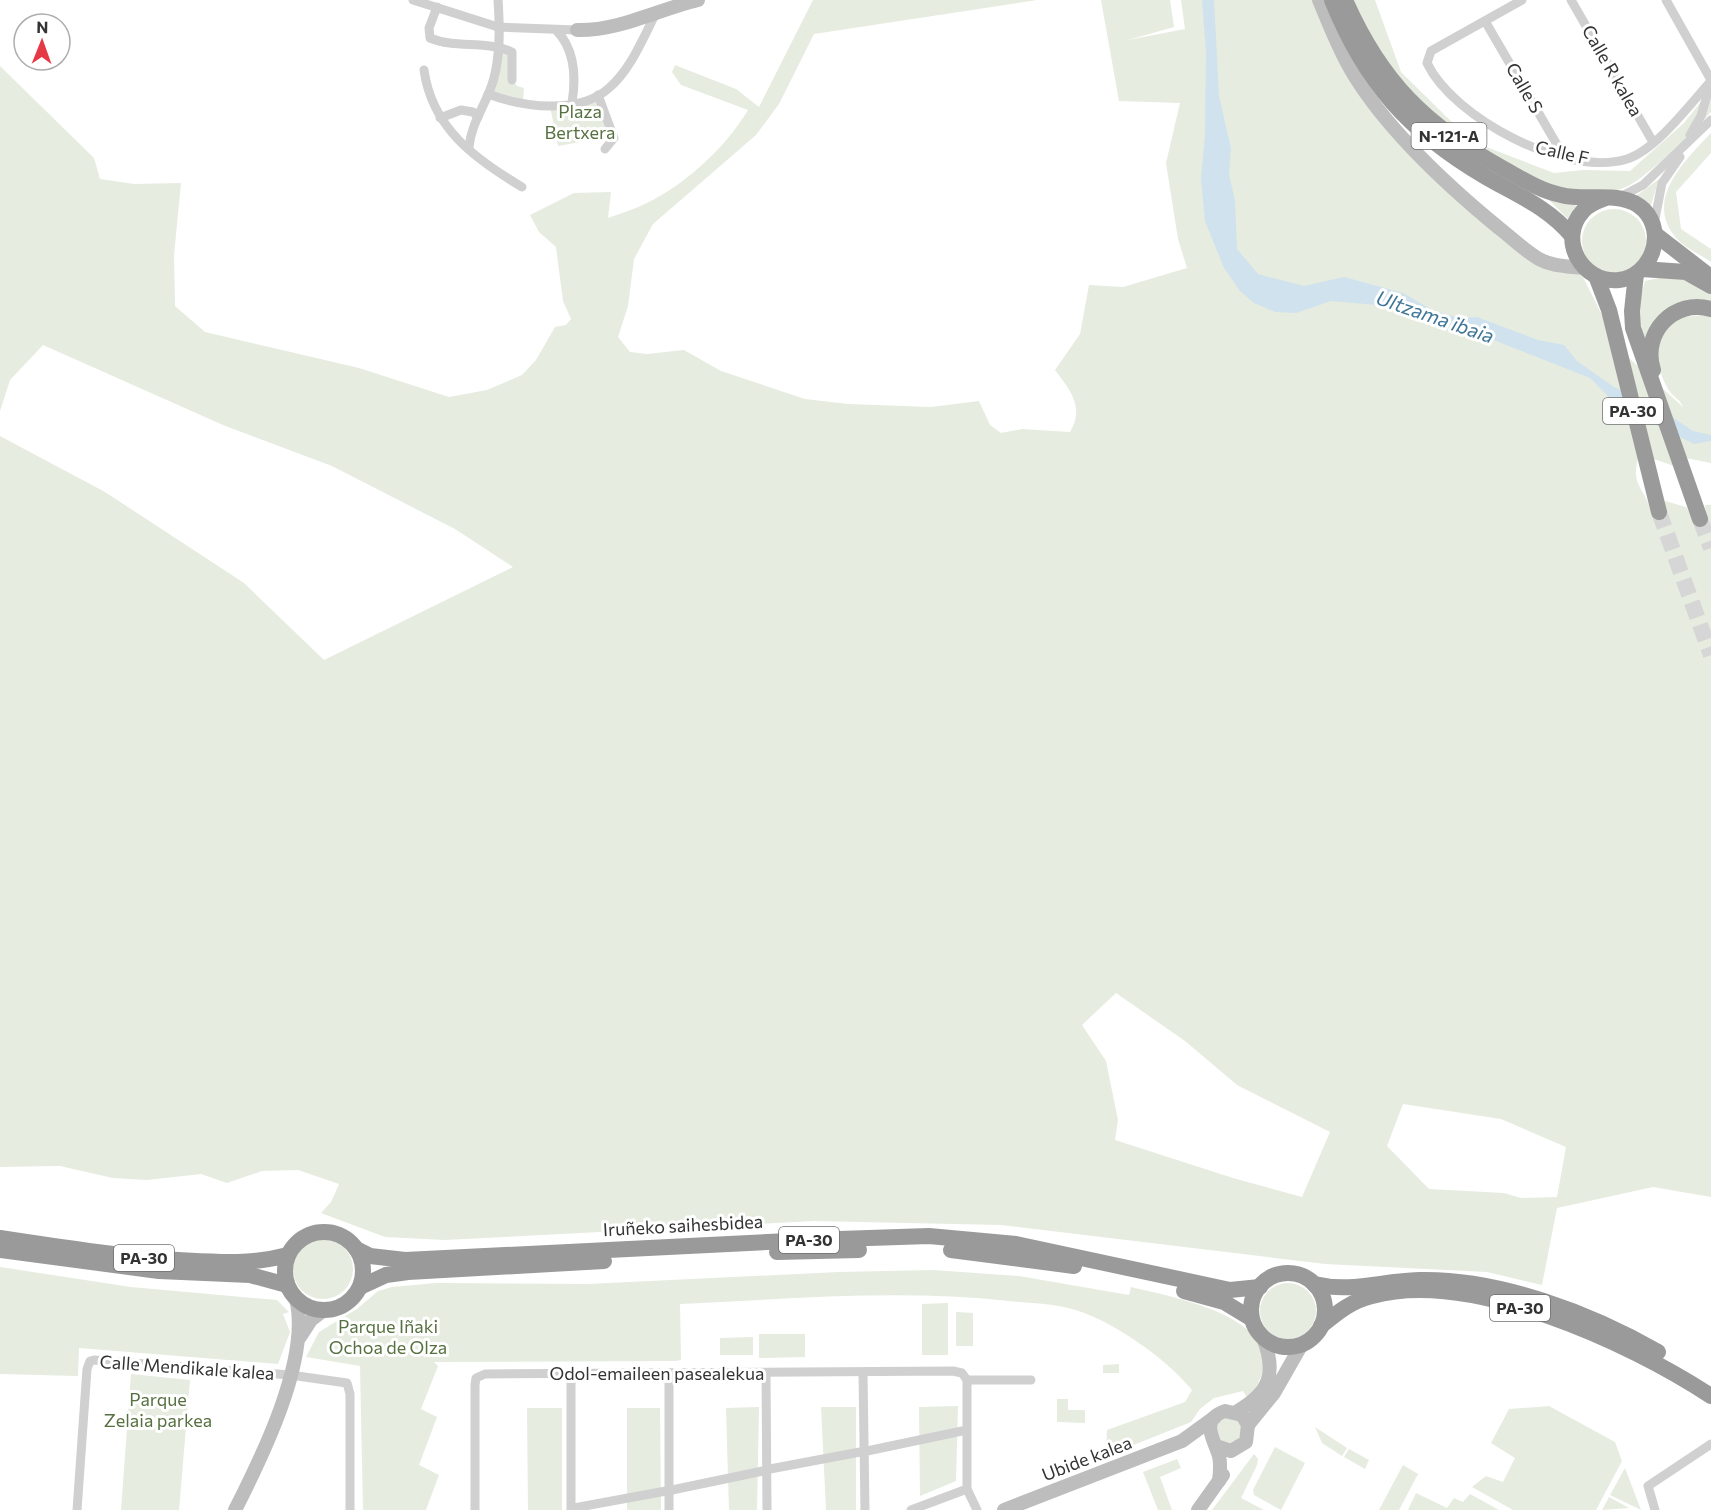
<svg xmlns="http://www.w3.org/2000/svg" width="1711" height="1510" font-family="Commissioner,sans-serif">
<style>
.green{fill:#e6ecdf;fill-rule:evenodd}
.water{fill:#cfe2ee}
.lines{fill:none;stroke-linecap:round;stroke-linejoin:round}
.highway-tunnel{stroke:#d6d6d6;stroke-width:16;stroke-dasharray:16 8;stroke-linecap:butt}
.street{stroke:#d0d0d0;stroke-width:9}
.secondary{stroke:#bdbdbd;stroke-width:14}
.highway{stroke:#9a9a9a;stroke-width:16}
.labels{text-anchor:middle;stroke-width:6;stroke-linejoin:round;paint-order:stroke}
.shield{fill:#fff;stroke:#707070;stroke-width:1.5}
.shield-label{font-size:16px;font-weight:bold;fill:#333}
.street-label{font-size:18px;fill:#333;stroke:#fff}
.park-label{font-size:18px;fill:#56703f;stroke:#fff}
.water-label{font-size:20px;font-style:italic;fill:#3f7597;stroke:#fff}
</style>
<rect width="100%" height="100%" fill="#fff"/>
<g class="green">
<path d="M813,0H1037L814,34L779,104L756,135L653,224L634,259L628,306L618,337L630,352L647,354L684,350L721,371L805,399L848,404L931,407L979,401L990,425L1001,433L1022,429L1070,432C1085,407 1070,390 1055,370L1080,334L1089,285L1123,287L1187,268L1178,239L1166,163L1180,103L1119,101L1101,0H1170L1174,27L1128,40L1185,29L1181,0H1320L1355,77L1513,248L1581,273L1606,323L1608,339L1683,407C1680,399 1672,396 1668,389C1652,360 1654,338 1680,317L1711,315V463L1671,455L1674,466L1654,459H1638C1631,484 1643,487 1650,508L1665,509V501L1686,507L1692,516L1706,515L1705,505H1711V1197L1653,1187L1557,1208L1542,1285L1487,1272L1325,1264L1001,1225L814,1221L445,1240L385,1237L321,1213L331,1202L339,1184L298,1170L262,1171L227,1183L201,1174L147,1180L113,1178L60,1166L0,1167V436L105,492L244,583L324,660L513,567L455,529L332,466L223,425L43,345L10,380L0,411V66L94,158L100,179L134,184L181,183L174,255L175,306L205,332L359,368L449,397L487,390L522,375L536,360L555,327L566,325L571,319L563,301L556,247L539,232L530,215L574,193L611,192L608,218C621,213 635,209 647,203C686,184 726,147 748,110L681,85L672,72L675,65L736,89L759,107ZM1116,993L1185,1041L1237,1085L1330,1132L1302,1197L1233,1178L1115,1140L1118,1120L1106,1061L1082,1025ZM1403,1104L1501,1119L1566,1147L1557,1197L1521,1198L1504,1193L1429,1189L1387,1146Z"/>
<path d="M1354,0H1375L1401,72L1471,141L1554,173L1583,170L1630,171L1684,123L1711,89V112C1694,130 1643,183 1621,189C1607,193 1570,194 1557,190C1521,180 1440,128 1414,102C1394,83 1360,26 1354,0Z"/>
<polygon points="498,46 512,52 512,80 517,86 524,88 523,102 488,94"/>
<polygon points="595,97 609,133 602,138 558,146 550,106"/>
<path d="M1711,133V153L1676,192L1681,229L1711,249V262C1701,255 1685,248 1677,239C1642,200 1686,160 1711,133Z"/>
<polygon points="1659,179 1651,205 1636,196"/>
<polygon points="1545,196 1577,206 1568,219"/>
<circle cx="1614" cy="241" r="32"/>
<path d="M1674,275L1711,293V304L1687,302L1647,352C1640,328 1637,305 1645,281Z"/>
<circle cx="323" cy="1269" r="30"/>
<polygon points="0,1267 131,1287 277,1300 289,1312 283,1314 290,1332 278,1364 79,1348 78,1376 0,1374"/>
<path d="M933,1270L1019,1276L1129,1295L1131,1287C1181,1299 1308,1321 1248,1399L1243,1391L1214,1398L1200,1409L1191,1422L1106,1456L1107,1430L1185,1402L1192,1390C1166,1358 1108,1317 1068,1308C1049,1303 1028,1303 1009,1301C899,1289 790,1299 680,1304L681,1360L675,1361L434,1362L438,1366L421,1409L437,1417L419,1465L439,1475L426,1510H363L360,1366L306,1357L319,1332L357,1309L378,1291L392,1287L436,1283L588,1284L839,1272Z"/>
<circle cx="1288" cy="1311" r="28"/>
<polygon points="948,1303 948,1355 922,1355 922,1304"/>
<polygon points="956,1312 973,1313 973,1346 956,1346"/>
<polygon points="759,1334 805,1334 805,1357 759,1358"/>
<polygon points="753,1337 753,1355 720,1355 720,1338"/>
<polygon points="1119,1364 1119,1373 1103,1373 1103,1365"/>
<polygon points="131,1374 190,1380 179,1510 121,1510"/>
<polygon points="1057,1399 1068,1399 1068,1410 1085,1410 1085,1423 1057,1422"/>
<polygon points="958,1406 956,1481 920,1496 919,1407"/>
<polygon points="1549,1406 1615,1442 1622,1461 1596,1510 1513,1510 1472,1487 1486,1476 1503,1482 1515,1458 1491,1443 1509,1409"/>
<polygon points="759,1407 757,1510 729,1510 726,1408"/>
<polygon points="821,1407 856,1407 856,1510 826,1510"/>
<polygon points="527,1408 562,1408 562,1510 528,1510"/>
<polygon points="627,1408 660,1408 661,1510 627,1510"/>
<circle cx="1229" cy="1430" r="13"/>
<polygon points="1315,1427 1347,1448 1342,1456 1322,1443"/>
<polygon points="1275,1447 1305,1463 1281,1510 1254,1495 1253,1490"/>
<polygon points="1349,1449 1369,1460 1365,1469 1344,1457"/>
<polygon points="1254,1454 1258,1459 1257,1465 1241,1498 1264,1510 1212,1510"/>
<polygon points="1177,1459 1181,1468 1160,1477 1172,1510 1158,1510 1143,1472"/>
<polygon points="1403,1465 1418,1474 1399,1510 1379,1510"/>
<polygon points="1625,1468 1641,1510 1610,1495"/>
<polygon points="1416,1493 1447,1508 1454,1498 1463,1502 1470,1494 1499,1510 1408,1510"/>
<polygon points="1609,1497 1629,1508 1602,1510"/>
</g>
<polygon class="water" points="1202,0 1214,0 1219,96 1231,148 1229,174 1235,201 1237,249 1258,274 1304,286 1344,277 1403,293 1432,310 1459,318 1477,317 1538,340 1564,345 1577,361 1614,387 1653,404 1693,431 1711,435 1711,441 1694,444 1618,406 1590,378 1466,329 1377,305 1331,301 1296,313 1275,312 1254,303 1240,291 1224,268 1205,221 1201,178 1205,135 1206,52"/>
<g class="lines">
<g class="highway-tunnel">
<polyline points="1659,512 1711,655"/>
<polyline points="1700,519 1711,548"/>
</g>
<g class="street">
<polyline points="413,0 498,27 577,30"/>
<path d="M1522,0L1431,51L1427,63C1453,118 1567,178 1627,159C1657,149 1690,104 1711,81"/>
<polyline points="1571,0 1653,142"/>
<polyline points="1666,0 1711,80"/>
<path d="M437,7L429,28L430,38C456,49 486,40 512,52V80"/>
<polyline points="1485,21 1563,155"/>
<path d="M556,30C575,49 576,78 572,103"/>
<path d="M424,70C432,128 475,159 522,187"/>
<path d="M488,94C523,107 579,115 609,88C631,69 643,38 656,13"/>
<polyline points="598,95 614,138 605,149"/>
<polyline points="440,118 461,110 473,112 478,117"/>
<polyline points="1690,135 1701,116 1711,82"/>
<path d="M469,147C471,126 482,110 490,90C501,63 500,28 498,0"/>
<polyline points="1620,197 1643,185 1711,120"/>
<polyline points="1654,224 1662,183 1680,157"/>
<polyline points="766,1373 767,1510"/>
<polyline points="863,1373 865,1510"/>
<polyline points="571,1374 571,1510"/>
<polyline points="967,1380 1031,1380"/>
<polyline points="867,1451 962,1431"/>
<polyline points="770,1469 860,1452"/>
<polyline points="672,1490 763,1471"/>
<polyline points="574,1508 666,1491"/>
<polyline points="77,1510 87,1369 90,1361 94,1360 290,1375 347,1383 350,1394 350,1510"/>
<polyline points="475,1510 475,1385 476,1378 485,1374 953,1371 962,1373 967,1380 967,1489 977,1510"/>
<polyline points="669,1510 669,1374"/>
<polyline points="911,1510 967,1489"/>
<polyline points="1655,1510 1648,1486 1711,1444"/>
</g>
<g class="secondary">
<path d="M1319,0C1330,26 1339,51 1354,75C1388,130 1449,187 1499,228C1512,238 1525,251 1539,259C1554,267 1568,266 1584,268"/>
<path d="M577,30C619,31 657,10 698,0"/>
<polyline points="300,1337 311,1320 324,1310"/>
<path d="M1236,1412C1270,1393 1277,1373 1263,1338"/>
<polyline points="1248,1425 1274,1393 1302,1344"/>
<path d="M1216,1446L1231,1451L1246,1442L1248,1425L1242,1415L1225,1411C1199,1420 1214,1439 1219,1456C1221,1464 1220,1473 1219,1481"/>
<path d="M235,1510C262,1457 311,1358 296,1299"/>
<polyline points="1004,1510 1182,1441 1215,1417"/>
<polyline points="1198,1510 1223,1475"/>
</g>
<g class="highway">
<path d="M1332,0C1365,82 1409,132 1486,177C1517,195 1548,207 1572,236"/>
<path d="M1345,0C1381,82 1426,126 1504,169C1522,179 1541,191 1561,195C1588,202 1623,189 1644,210C1667,234 1651,276 1619,280C1582,284 1557,239 1583,211C1589,204 1598,201 1606,198"/>
<polyline points="1655,234 1708,275"/>
<polyline points="1642,269 1686,272 1711,286"/>
<polyline points="1636,274 1632,311 1633,328 1700,519"/>
<polyline points="1596,276 1609,310 1659,512"/>
<path d="M1653,370C1641,333 1674,298 1711,309"/>
<circle cx="324" cy="1271" r="39"/>
<path d="M0,1238C59,1247 118,1256 178,1260C216,1262 251,1265 288,1255"/>
<polyline points="356,1249 370,1256 405,1260 809,1240 929,1236 1016,1244 1230,1290 1260,1287"/>
<polyline points="0,1250 159,1271 250,1275 287,1285"/>
<polyline points="951,1250 1074,1266"/>
<polyline points="777,1252 859,1250"/>
<circle cx="1288" cy="1310" r="37"/>
<path d="M1314,1284C1353,1293 1380,1281 1419,1280C1498,1278 1590,1313 1658,1352"/>
<polyline points="360,1287 386,1275 408,1272 604,1261"/>
<polyline points="1184,1291 1224,1302 1252,1319"/>
<path d="M1321,1326C1337,1313 1351,1301 1372,1296C1470,1269 1629,1342 1711,1396"/>
</g>
</g>
<g class="labels">
<g class="shield">
<rect x="1411.5" y="123" width="75" height="26" rx="4.5"/>
<rect x="1603" y="398" width="60" height="26" rx="4.5"/>
<rect x="779" y="1227" width="60" height="26" rx="4.5"/>
<rect x="114" y="1245" width="60" height="26" rx="4.5"/>
<rect x="1490" y="1295" width="60" height="26" rx="4.5"/>
</g>
<g class="shield-label">
<text x="1449" y="142">N-121-A</text>
<text x="1633" y="417">PA-30</text>
<text x="809" y="1246">PA-30</text>
<text x="144" y="1264">PA-30</text>
<text x="1520" y="1314">PA-30</text>
</g>
<g class="street-label">
<text transform="translate(1612 71) rotate(60)" y="6">Calle R kalea</text>
<text transform="translate(1524 88) rotate(60)" y="6">Calle S</text>
<text transform="translate(1562 153) rotate(13)" y="6">Calle F</text>
<text transform="translate(683 1226) rotate(-3)" y="6">Iruñeko saihesbidea</text>
<text transform="translate(187 1368) rotate(4)" y="6">Calle Mendikale kalea</text>
<text x="657" y="1380">Odol-emaileen pasealekua</text>
<text transform="translate(1087 1459) rotate(-21)" y="6">Ubide kalea</text>
</g>
<g class="park-label">
<text x="580" y="118">Plaza<tspan x="580" dy="21">Bertxera</tspan></text>
<text x="388" y="1333">Parque Iñaki<tspan x="388" dy="21">Ochoa de Olza</tspan></text>
<text x="158" y="1406">Parque<tspan x="158" dy="21">Zelaia parkea</tspan></text>
</g>
<g class="water-label">
<text transform="translate(1435 317) rotate(19)" y="7">Ultzama ibaia</text>
</g>
</g>
<g transform="translate(42 42) rotate(1)"><circle r="28" fill="#ffffff" stroke="#adadad" stroke-width="1.5"/>
<path d="M0-4.5L10 22L0 15L-10 22Z" fill="#e63946"/>
<text y="-9" font-size="16" font-weight="bold" text-anchor="middle" fill="#333333">N</text>
</g>
</svg>
